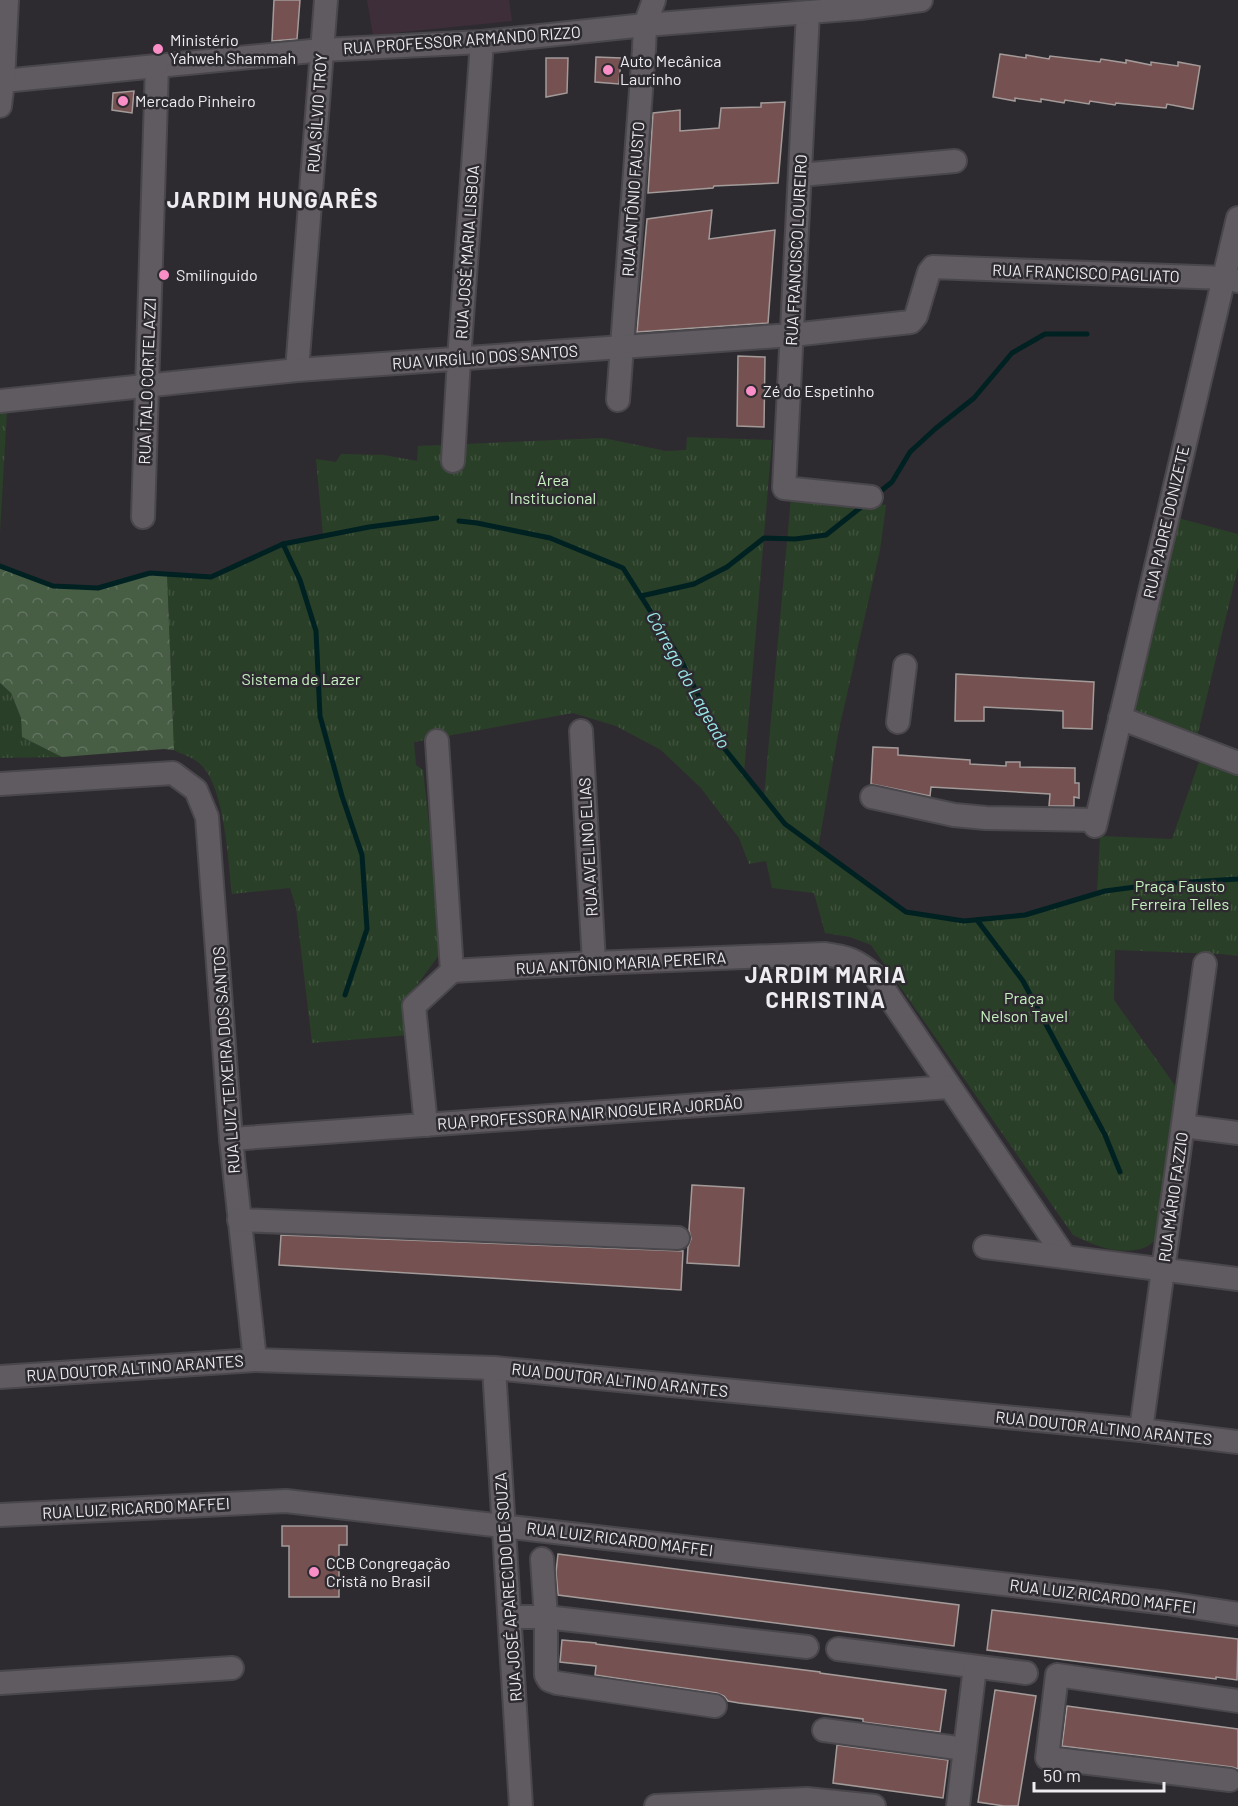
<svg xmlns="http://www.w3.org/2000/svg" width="1238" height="1806" font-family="Barlow,sans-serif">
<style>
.education{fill:#3e2e39}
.grass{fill:url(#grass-tufts)}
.forest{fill:url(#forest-crowns)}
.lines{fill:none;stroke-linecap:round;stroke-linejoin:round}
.stream{stroke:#002122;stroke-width:5}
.building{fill:#755251;stroke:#a39b9a;stroke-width:1.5}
.minor-casing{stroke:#4a474c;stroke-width:26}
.minor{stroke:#5f5b61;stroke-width:22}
.poi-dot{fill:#fa8fc8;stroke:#2e2b30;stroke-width:2}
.labels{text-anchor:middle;stroke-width:5;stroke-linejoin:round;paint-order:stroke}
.poi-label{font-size:16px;fill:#eeecf0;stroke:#2e2b30;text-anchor:start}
.street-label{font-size:16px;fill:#eeecf0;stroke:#2e2b30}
.park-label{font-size:16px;fill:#c7f1c1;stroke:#2e2b30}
.water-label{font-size:18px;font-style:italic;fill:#9ae9ec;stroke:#2e2b30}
.district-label{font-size:22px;font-weight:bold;letter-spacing:1.5px;fill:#eeecf0;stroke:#2e2b30}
</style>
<defs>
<pattern id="grass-tufts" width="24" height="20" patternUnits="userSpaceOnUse" patternTransform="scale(1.5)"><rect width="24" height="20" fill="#2a3f28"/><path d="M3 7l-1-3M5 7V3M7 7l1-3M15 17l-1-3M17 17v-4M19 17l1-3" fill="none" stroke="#3f523d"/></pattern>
<pattern id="forest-crowns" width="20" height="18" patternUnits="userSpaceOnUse" patternTransform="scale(1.5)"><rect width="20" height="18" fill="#475d44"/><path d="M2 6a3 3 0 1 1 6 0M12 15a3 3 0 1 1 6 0" fill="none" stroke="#62745f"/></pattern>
</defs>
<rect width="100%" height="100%" fill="#2e2b30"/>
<polygon class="education" points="367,0 509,0 512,21 373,35"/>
<g class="grass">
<polygon points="0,410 7,410 0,532"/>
<path d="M687,437L772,440L744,773L764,797L791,497L886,505L880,550L839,729L818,848L906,912L964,921L1025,915L1097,894L1100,836L1172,839L1200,759L1238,773V956L1221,954L1115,950L1114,1000L1176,1087L1157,1239C1152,1243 1146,1248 1140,1249C1117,1255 1093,1245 1073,1235L871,945L850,937L825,933L814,893L772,888L766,861L749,864L739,838L701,788L661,750L616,726L573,713L414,742L416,765L423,770L442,938L439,955L414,989L409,1006L410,1035L312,1043L296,907L290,888L232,894C228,861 225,784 199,763C192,757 181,754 174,750L167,574L211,577L283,544L323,536L316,459L336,462L341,454L384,455L417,461L418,446L603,438L666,451L686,450Z"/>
<polygon points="1178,518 1238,534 1238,567 1197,737 1144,719 1134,709"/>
<polygon points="0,683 11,693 21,718 22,737 62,757 0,758"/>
</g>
<polygon class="forest" points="0,566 53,586 98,588 150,573 167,574 174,750 164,749 62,757 22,737 21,718 11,693 0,683"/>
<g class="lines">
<g class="stream">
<polyline points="877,494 892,482 910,452 935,429 974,398 1012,353 1045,334 1087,334"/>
<polyline points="459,521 477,523 550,538 623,568 680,658 724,748 785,824 906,912 964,921 1025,915 1105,891 1158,884 1238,879"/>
<polyline points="283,544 300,580 316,631 320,716 342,796 362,855 367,929 345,995"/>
<polyline points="0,566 53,586 98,588 150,573 211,577 283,544 369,527 437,518"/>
<polyline points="641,596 694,584 727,567 764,538 795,539 826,535 865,504"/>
<polyline points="977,920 1023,981 1105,1135 1120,1172"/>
</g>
</g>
<g class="building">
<polygon points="274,0 300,0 297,39 272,41"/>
<polygon points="1000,54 1026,58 1026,55 1049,59 1050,56 1100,62 1101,59 1126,63 1126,60 1151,65 1151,62 1178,66 1178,62 1200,66 1193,109 1167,104 1166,108 1116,103 1115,105 1090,101 1089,104 1065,100 1064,103 1041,99 1041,102 1015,98 1015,101 993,97"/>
<polygon points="596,57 621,58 619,84 595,82"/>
<polygon points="546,58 568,58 567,93 546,97"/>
<polygon points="134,91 132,113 112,110 113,93"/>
<polygon points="785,102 778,183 714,186 713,188 648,193 653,113 680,110 680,131 719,128 721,108 761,107 761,103"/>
<polygon points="712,210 709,239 775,230 768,323 637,332 647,219"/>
<polygon points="738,356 765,357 764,427 737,426"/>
<polygon points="956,674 1094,682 1092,729 1063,728 1063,711 984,707 984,721 955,721"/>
<polygon points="873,747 898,748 898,755 970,760 970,764 1006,766 1006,762 1020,762 1020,767 1075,768 1075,783 1079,783 1079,798 1074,797 1074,806 1049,806 1050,794 931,787 930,796 871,784"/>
<polygon points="692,1185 744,1188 739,1266 687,1263 688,1247 691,1239 689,1230"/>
<polygon points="281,1235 683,1251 681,1290 279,1265"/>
<polygon points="282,1526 347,1526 347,1545 339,1545 339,1597 289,1597 289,1546 282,1546"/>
<polygon points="558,1554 959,1605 954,1646 558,1595 556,1572"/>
<polygon points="992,1610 1238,1639 1237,1680 1216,1677 1216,1679 987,1650"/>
<polygon points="562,1640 596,1643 596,1644 820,1672 820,1673 946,1690 940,1732 863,1722 863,1719 795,1710 739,1703 728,1701 724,1696 717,1693 595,1675 596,1666 560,1662"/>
<polygon points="995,1690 1036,1696 1018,1806 1004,1806 978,1802"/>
<polygon points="1067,1706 1238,1729 1238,1769 1232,1767 1062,1746"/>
<polygon points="837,1745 948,1760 943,1798 833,1783"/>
</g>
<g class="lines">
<g class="minor-casing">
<g id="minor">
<polyline points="808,12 784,488 871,497"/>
<polyline points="3,81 322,50 482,42 645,25 860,8 921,0"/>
<polyline points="0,106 3,81 7,0"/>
<polyline points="800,175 955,161"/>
<polyline points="297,370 326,0"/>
<polyline points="618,400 644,50 645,25 654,0"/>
<polyline points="0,401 297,370 792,335 911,322 916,316 929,272 933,267 1224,278 1238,281"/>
<polyline points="453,461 459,359 482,42"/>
<polyline points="143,517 157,66"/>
<polyline points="1120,718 1238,763"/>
<polyline points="898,722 905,666"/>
<polyline points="581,731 594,963"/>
<polyline points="0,784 173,773 196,790 207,817 231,1139 255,1360"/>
<polyline points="872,797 954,815 986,818 1096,820"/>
<polyline points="1095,826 1238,218"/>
<path d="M452,971L594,963L824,954C847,957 857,960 875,976L1065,1257"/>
<polyline points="426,1125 414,1006 452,971 437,741"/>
<polyline points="1183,1126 1238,1133"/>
<polyline points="231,1139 949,1087"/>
<polyline points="239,1220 678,1238"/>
<polyline points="985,1247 1238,1279"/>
<polyline points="494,1368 521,1806"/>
<polyline points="0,1377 255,1360 494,1368 1141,1430 1238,1442"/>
<polyline points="1141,1430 1205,964"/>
<polyline points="0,1515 286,1501 1167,1603 1238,1614"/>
<polyline points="542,1559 546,1617 546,1675 549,1680 557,1683 715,1706"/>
<polyline points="510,1617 546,1617 807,1647"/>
<polyline points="838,1649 1026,1673"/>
<polyline points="0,1683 232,1668"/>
<polyline points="824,1730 965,1749"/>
<polyline points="1230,1780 1047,1758 1057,1675 1238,1701"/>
<polyline points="656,1806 807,1799 874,1806"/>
<polyline points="958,1806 975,1667"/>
</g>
</g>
<use href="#minor" class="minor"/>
</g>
<g class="poi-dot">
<circle cx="158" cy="49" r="6"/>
<circle cx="608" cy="70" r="6"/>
<circle cx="123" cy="101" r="6"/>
<circle cx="164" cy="275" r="6"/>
<circle cx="751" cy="391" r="6"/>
<circle cx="314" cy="1572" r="6"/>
</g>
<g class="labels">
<g class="poi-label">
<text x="170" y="46">Ministério<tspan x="170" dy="18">Yahweh Shammah</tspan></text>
<text x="620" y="67">Auto Mecânica<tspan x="620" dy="18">Laurinho</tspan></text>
<text x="135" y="107">Mercado Pinheiro</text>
<text x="176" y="281">Smilinguido</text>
<text x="763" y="397">Zé do Espetinho</text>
<text x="326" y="1569">CCB Congregação<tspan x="326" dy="18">Cristã no Brasil</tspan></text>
</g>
<g class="street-label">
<text transform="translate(462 40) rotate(-4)" y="6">RUA PROFESSOR ARMANDO RIZZO</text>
<text transform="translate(317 113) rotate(-86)" y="6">RUA SÍLVIO TROY</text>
<text transform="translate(633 199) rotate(-86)" y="6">RUA ANTÔNIO FAUSTO</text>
<text transform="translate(796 250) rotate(-87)" y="6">RUA FRANCISCO LOUREIRO</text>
<text transform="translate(467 252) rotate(-86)" y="6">RUA JOSÉ MARIA LISBOA</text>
<text transform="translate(1086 273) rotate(2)" y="6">RUA FRANCISCO PAGLIATO</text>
<text transform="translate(485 357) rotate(-4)" y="6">RUA VIRGÍLIO DOS SANTOS</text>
<text transform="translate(147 381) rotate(-88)" y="6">RUA ÍTALO CORTELAZZI</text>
<text transform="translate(1166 522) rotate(-77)" y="6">RUA PADRE DONIZETE</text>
<text transform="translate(588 847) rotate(-93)" y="6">RUA AVELINO ELIAS</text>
<text transform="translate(621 963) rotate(-3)" y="6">RUA ANTÔNIO MARIA PEREIRA</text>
<text transform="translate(226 1060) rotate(-94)" y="6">RUA LUIZ TEIXEIRA DOS SANTOS</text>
<text transform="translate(590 1113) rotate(-4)" y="6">RUA PROFESSORA NAIR NOGUEIRA JORDÃO</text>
<text transform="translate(1173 1197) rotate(-82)" y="6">RUA MÁRIO FAZZIO</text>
<text transform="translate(135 1368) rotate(-4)" y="6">RUA DOUTOR ALTINO ARANTES</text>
<text transform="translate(620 1380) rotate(6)" y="6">RUA DOUTOR ALTINO ARANTES</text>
<text transform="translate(1104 1428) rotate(6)" y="6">RUA DOUTOR ALTINO ARANTES</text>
<text transform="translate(136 1508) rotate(-3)" y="6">RUA LUIZ RICARDO MAFFEI</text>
<text transform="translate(620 1539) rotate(7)" y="6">RUA LUIZ RICARDO MAFFEI</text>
<text transform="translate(508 1587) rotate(-94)" y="6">RUA JOSÉ APARECIDO DE SOUZA</text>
<text transform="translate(1103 1596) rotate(7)" y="6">RUA LUIZ RICARDO MAFFEI</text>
</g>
<g class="park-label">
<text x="553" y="486">Área<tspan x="553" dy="18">Institucional</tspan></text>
<text x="301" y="685">Sistema de Lazer</text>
<text x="1180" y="892">Praça Fausto<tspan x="1180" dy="18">Ferreira Telles</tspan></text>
<text x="1024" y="1004">Praça<tspan x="1024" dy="18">Nelson Tavel</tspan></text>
</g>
<g class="water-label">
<text transform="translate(688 680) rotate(61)" y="6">Córrego do Lageado</text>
</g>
<g class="district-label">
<text x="273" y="208">JARDIM HUNGARÊS</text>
<text x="826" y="983">JARDIM MARIA<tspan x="826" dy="25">CHRISTINA</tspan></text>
</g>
</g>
<path d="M1034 1782v9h130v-9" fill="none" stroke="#eeecf0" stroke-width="3"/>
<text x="1043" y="1782" font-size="18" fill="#eeecf0" stroke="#2e2b30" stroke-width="4.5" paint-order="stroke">50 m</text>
</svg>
